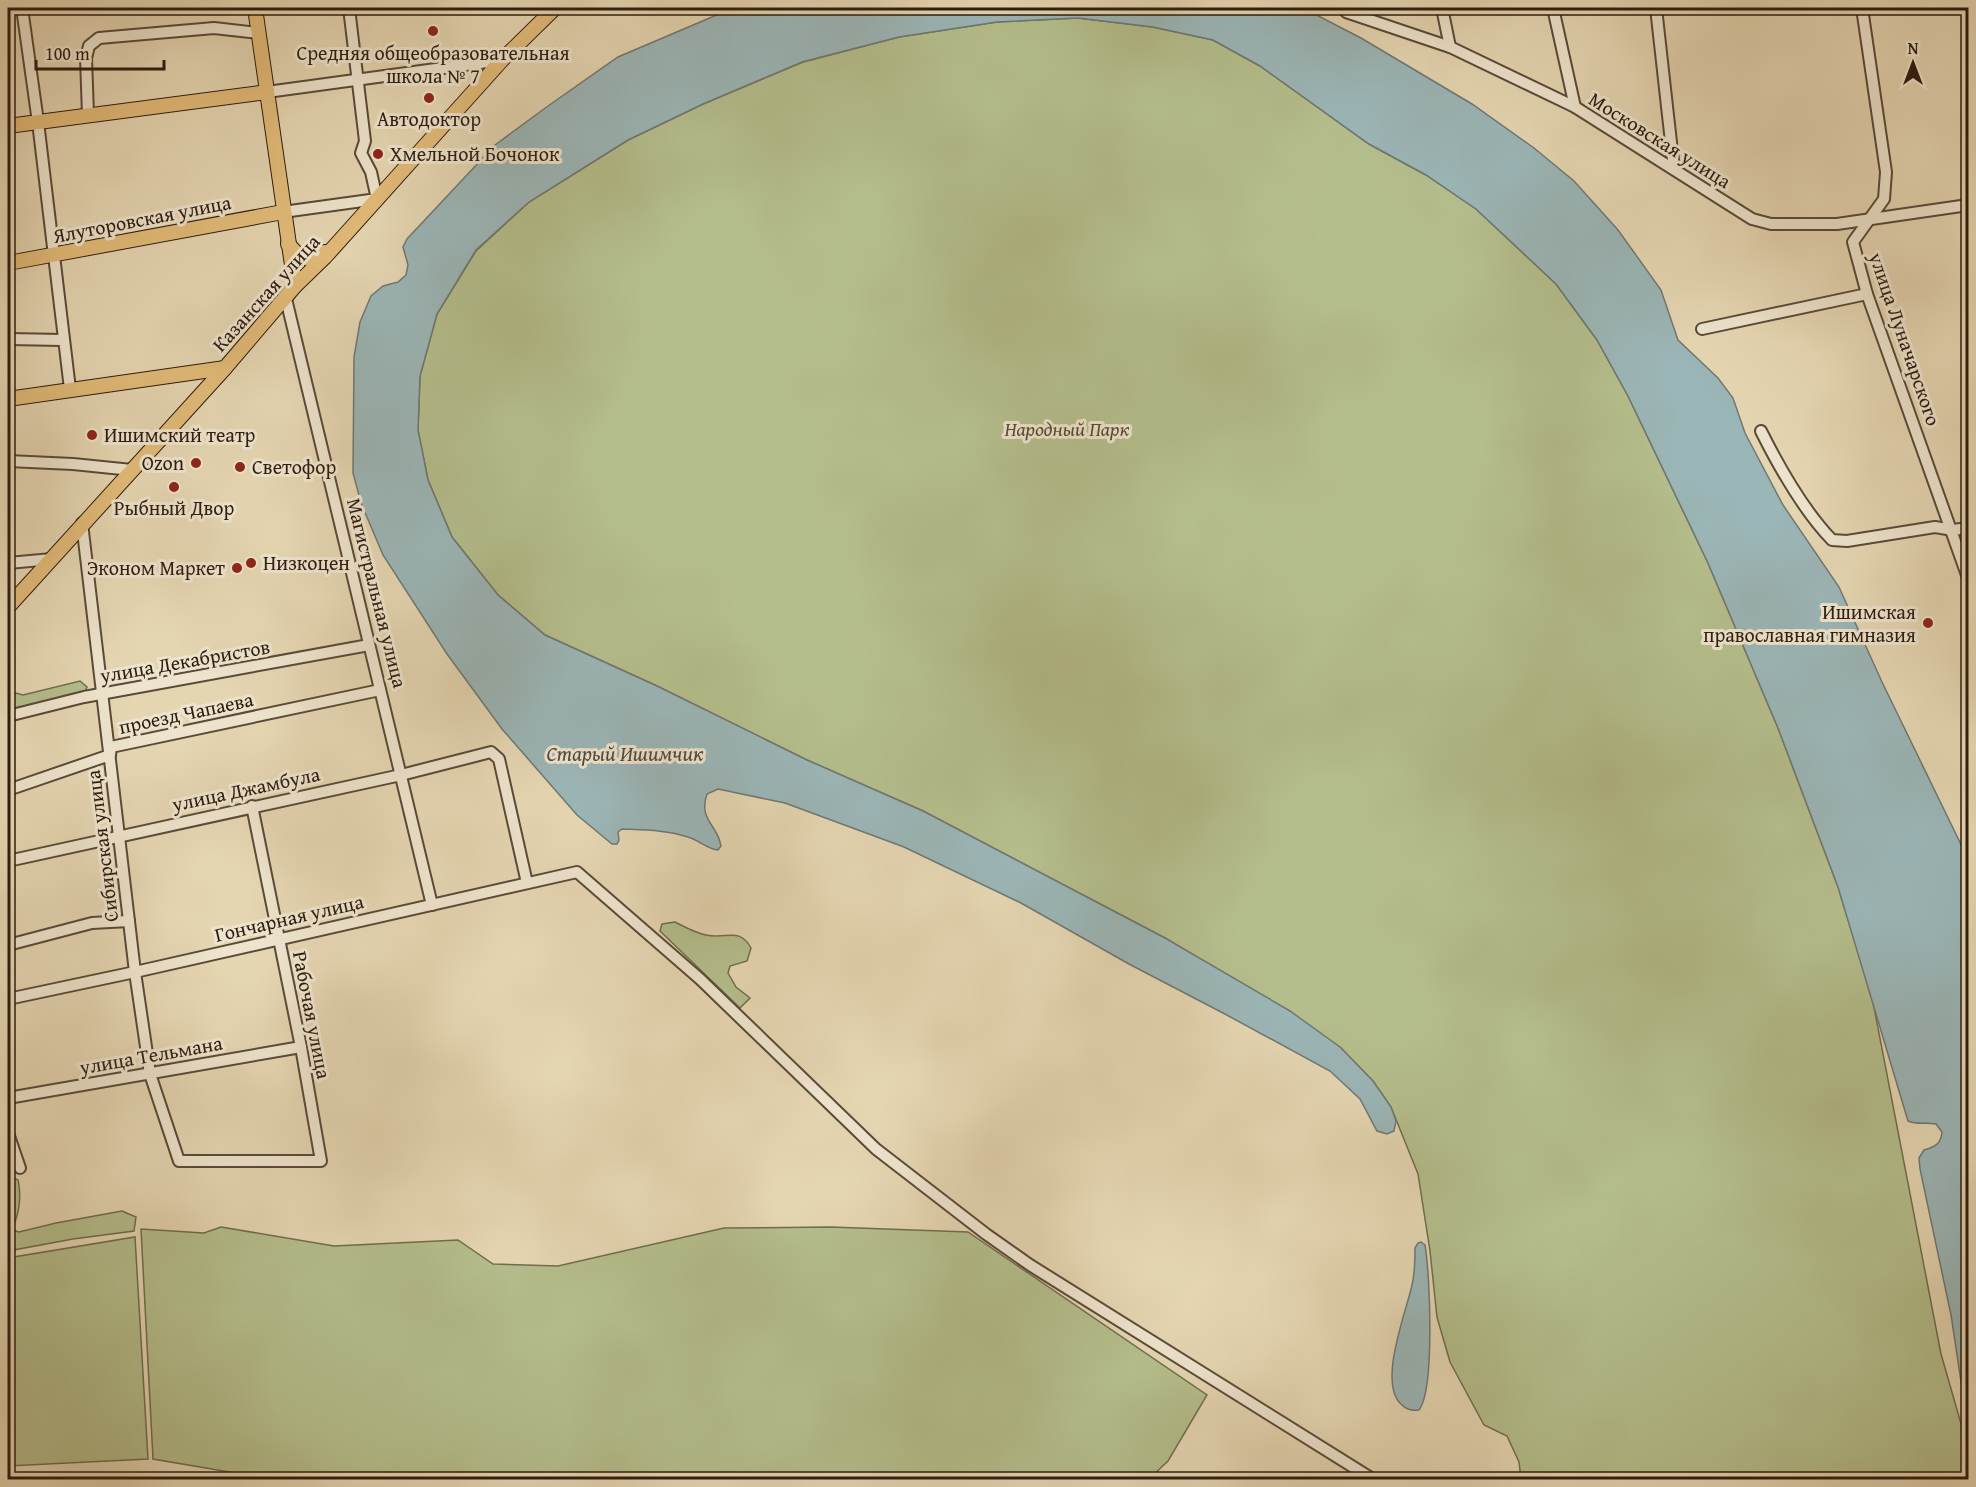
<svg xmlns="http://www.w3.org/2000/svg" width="1976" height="1487" font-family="'Gentium Book Plus',serif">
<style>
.green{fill:#b4be8c;stroke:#706d4e;stroke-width:1.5}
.water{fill:#9bb6b7;stroke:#6f7874;stroke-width:1.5}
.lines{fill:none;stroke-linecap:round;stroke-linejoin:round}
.minor-casing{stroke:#5a4a38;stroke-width:14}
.major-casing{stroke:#2c1c0f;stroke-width:16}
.minor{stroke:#eee4cd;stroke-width:10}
.major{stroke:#e2bb79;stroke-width:14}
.poi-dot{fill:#8f2418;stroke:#eee4cd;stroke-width:2}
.labels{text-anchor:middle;stroke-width:6;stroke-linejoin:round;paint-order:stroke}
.poi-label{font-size:20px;fill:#2c1c0f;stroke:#eee4cd;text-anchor:start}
.street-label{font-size:20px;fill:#2c1c0f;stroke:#eee4cd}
.park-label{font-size:20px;font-style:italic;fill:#554d34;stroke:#eee4cd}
.water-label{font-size:21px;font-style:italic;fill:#4d4a41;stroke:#eee4cd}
</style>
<rect width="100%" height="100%" fill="#e5d6b2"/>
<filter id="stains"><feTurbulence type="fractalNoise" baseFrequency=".00333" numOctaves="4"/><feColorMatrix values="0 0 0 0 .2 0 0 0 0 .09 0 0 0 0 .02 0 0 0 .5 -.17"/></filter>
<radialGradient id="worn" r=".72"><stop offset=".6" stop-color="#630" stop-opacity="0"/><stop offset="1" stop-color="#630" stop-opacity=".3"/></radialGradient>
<g class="green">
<polygon points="1078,18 1153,27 1213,40 1260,66 1369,144 1426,175 1476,209 1556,284 1597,340 1628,396 1708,563 1778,728 1838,887 1872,997 1941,1354 1968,1448 1968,1479 1521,1479 1519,1462 1507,1436 1484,1425 1450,1362 1437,1317 1430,1251 1418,1174 1391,1107 1373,1081 1340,1047 1165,938 923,811 807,760 657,686 545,635 498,595 452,537 428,480 418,430 420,376 437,314 476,251 529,202 628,140 703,104 803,62 899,37 997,22"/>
<polygon points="80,681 87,687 85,692 8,710 8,694 12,692 23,695"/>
<path d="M675,922C685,927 695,933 706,935C726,940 739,926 751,948L747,961L730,966L728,973L736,987L750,998L740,1008L660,931L662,924Z"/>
<path d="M10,1176L18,1180C22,1198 19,1214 12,1230L19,1232L56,1223L122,1211L136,1217L134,1231L73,1239L8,1251V1177Z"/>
<polygon points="221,1227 334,1246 458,1240 493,1264 558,1266 724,1228 831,1227 968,1232 1207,1395 1168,1461 1149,1479 276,1480 153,1459 141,1229 204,1233"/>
<polygon points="135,1237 148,1459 8,1466 8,1258"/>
</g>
<g class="water">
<path d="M733,8H1303L1361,38L1472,104L1534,148L1574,181L1618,230L1661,290L1678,340L1718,378L1733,398L1745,433L1783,505L1839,587L1882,682L1968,859V1428L1951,1315L1920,1169L1919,1158L1924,1150C1935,1147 1941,1144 1942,1132L1936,1124C1926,1122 1917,1125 1908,1121L1838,887L1778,728L1708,563L1628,396L1597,340L1556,284L1476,209L1426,175L1369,144L1260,66L1213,40L1153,27L1078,18L997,22L899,37L802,62L703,104L628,140L529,202L476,250L437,314L420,376L418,430L428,480L452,537L498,595L545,635L657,686L807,760L923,811L1165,938L1290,1011L1340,1047L1373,1081L1391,1107L1396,1121L1394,1131L1387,1134L1377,1131L1360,1099L1330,1071L1223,1013L1129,964L1021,903L904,847L785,803L718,789L707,794C698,820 718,825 721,846L718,850C707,849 699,840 688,837C667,830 645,830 622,829L618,832L619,840L617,844H612L577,815L502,729L447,654L383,555L361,503L353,473L354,357L360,322L371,296L383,286L398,282L406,275L408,265L403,247L407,239L495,145L548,106L618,57Z"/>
<path d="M1421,1242L1425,1245C1430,1273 1435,1390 1419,1410C1412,1411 1407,1410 1402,1405C1377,1384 1406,1313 1412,1285C1415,1273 1415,1260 1415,1248L1418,1243Z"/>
</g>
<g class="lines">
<g class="minor-casing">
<g id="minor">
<polyline points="22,8 38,122 70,389"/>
<polyline points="1442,8 1450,47"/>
<polyline points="1553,8 1575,107"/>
<polyline points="1656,8 1674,169"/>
<polyline points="1862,8 1886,172 1884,199 1853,242 1867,294 1968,578"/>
<polyline points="1346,12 1450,47 1575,107 1752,219 1771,224 1837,224 1968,205"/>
<polyline points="267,92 502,60"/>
<polyline points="88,115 86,58 89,46 99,38 214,28 258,33"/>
<polyline points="283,212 377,199 371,172 361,153 365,141 349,8"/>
<polyline points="290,293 286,299 432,905"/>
<polyline points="1702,329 1867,294"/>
<polyline points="8,339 63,340"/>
<path d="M1761,431C1779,467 1804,511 1832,540L1847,541L1935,527L1953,530L1968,528"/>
<polyline points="8,461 73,464 132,470"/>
<polyline points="82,523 135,972 150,1074 179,1161 321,1161 301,1047 252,806"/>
<polyline points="8,563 52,559"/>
<polyline points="8,716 84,697 369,645"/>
<polyline points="8,790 110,755 111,747 380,690"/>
<polyline points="8,861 401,775 491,752 499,759 527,883"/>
<polyline points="8,945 92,923 129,921"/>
<polyline points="8,999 135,972 577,872 700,979 876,1149 986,1234 1030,1265 1374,1480"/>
<polyline points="8,1098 301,1047"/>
<polyline points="8,1133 20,1168"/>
</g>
</g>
<g class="major-casing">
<g id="major">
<polyline points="255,8 295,286"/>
<polyline points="8,126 267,92"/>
<polyline points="288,244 300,257 310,259 325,252"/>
<polyline points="8,263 283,212"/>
<polyline points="8,399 225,368"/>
<polyline points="8,607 225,368 295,286 325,257 502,60 555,8"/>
</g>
</g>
<use href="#minor" class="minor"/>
<use href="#major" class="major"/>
</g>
<g class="poi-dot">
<circle cx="433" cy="31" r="6"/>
<circle cx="429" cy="98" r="6"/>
<circle cx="378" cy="154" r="6"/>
<circle cx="92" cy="435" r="6"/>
<circle cx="196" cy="463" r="6"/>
<circle cx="240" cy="467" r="6"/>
<circle cx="174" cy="487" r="6"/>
<circle cx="251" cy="563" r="6"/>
<circle cx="237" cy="568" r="6"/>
<circle cx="1928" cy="623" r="6"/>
</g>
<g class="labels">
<g class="poi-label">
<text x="433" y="60" text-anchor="middle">Средняя общеобразовательная<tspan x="433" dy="23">школа № 7</tspan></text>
<text x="429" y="126" text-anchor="middle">Автодоктор</text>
<text x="390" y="161">Хмельной Бочонок</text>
<text x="104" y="442">Ишимский театр</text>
<text x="184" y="470" text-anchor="end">Ozon</text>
<text x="252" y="474">Светофор</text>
<text x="174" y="515" text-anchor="middle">Рыбный Двор</text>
<text x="263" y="570">Низкоцен</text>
<text x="225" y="575" text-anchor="end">Эконом Маркет</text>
<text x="1916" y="619" text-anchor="end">Ишимская<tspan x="1916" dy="23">православная гимназия</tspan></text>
</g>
<g class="street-label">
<text transform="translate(1660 140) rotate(32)" y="7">Московская улица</text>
<text transform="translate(142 219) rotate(-11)" y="7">Ялуторовская улица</text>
<text transform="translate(266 293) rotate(-48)" y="7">Казанская улица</text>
<text transform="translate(1905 339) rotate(71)" y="7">улица Луначарского</text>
<text transform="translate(377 593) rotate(76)" y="7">Магистральная улица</text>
<text transform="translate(185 661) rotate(-10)" y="7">улица Декабристов</text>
<text transform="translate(186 713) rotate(-12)" y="7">проезд Чапаева</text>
<text transform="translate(246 789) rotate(-12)" y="7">улица Джамбула</text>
<text transform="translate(102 846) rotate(-97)" y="7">Сибирская улица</text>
<text transform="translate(289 918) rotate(-13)" y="7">Гончарная улица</text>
<text transform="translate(312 1015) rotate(79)" y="7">Рабочая улица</text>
<text transform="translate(151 1055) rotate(-10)" y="7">улица Тельмана</text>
</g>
<g class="park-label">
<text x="1067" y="436">Народный Парк</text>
</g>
<g class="water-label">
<text x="625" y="761">Старый Ишимчик</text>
</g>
</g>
<rect width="1976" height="1487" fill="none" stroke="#e5d6b2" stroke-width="30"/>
<rect x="9" y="9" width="1958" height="1469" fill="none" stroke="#2c1c0f" stroke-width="3"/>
<rect x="15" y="15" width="1946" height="1457" fill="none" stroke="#2c1c0f" stroke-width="1.5"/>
<g transform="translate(1913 63)" stroke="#eee4cd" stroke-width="4.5" paint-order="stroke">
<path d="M0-4.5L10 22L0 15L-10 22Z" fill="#2c1c0f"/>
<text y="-9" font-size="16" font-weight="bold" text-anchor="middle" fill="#2c1c0f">N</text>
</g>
<path d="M36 60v9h128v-9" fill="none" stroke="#2c1c0f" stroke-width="3"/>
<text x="45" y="60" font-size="18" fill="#2c1c0f" stroke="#eee4cd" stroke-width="4.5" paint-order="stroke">100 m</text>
<rect width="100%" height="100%" filter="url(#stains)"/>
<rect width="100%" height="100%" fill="url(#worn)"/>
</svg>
